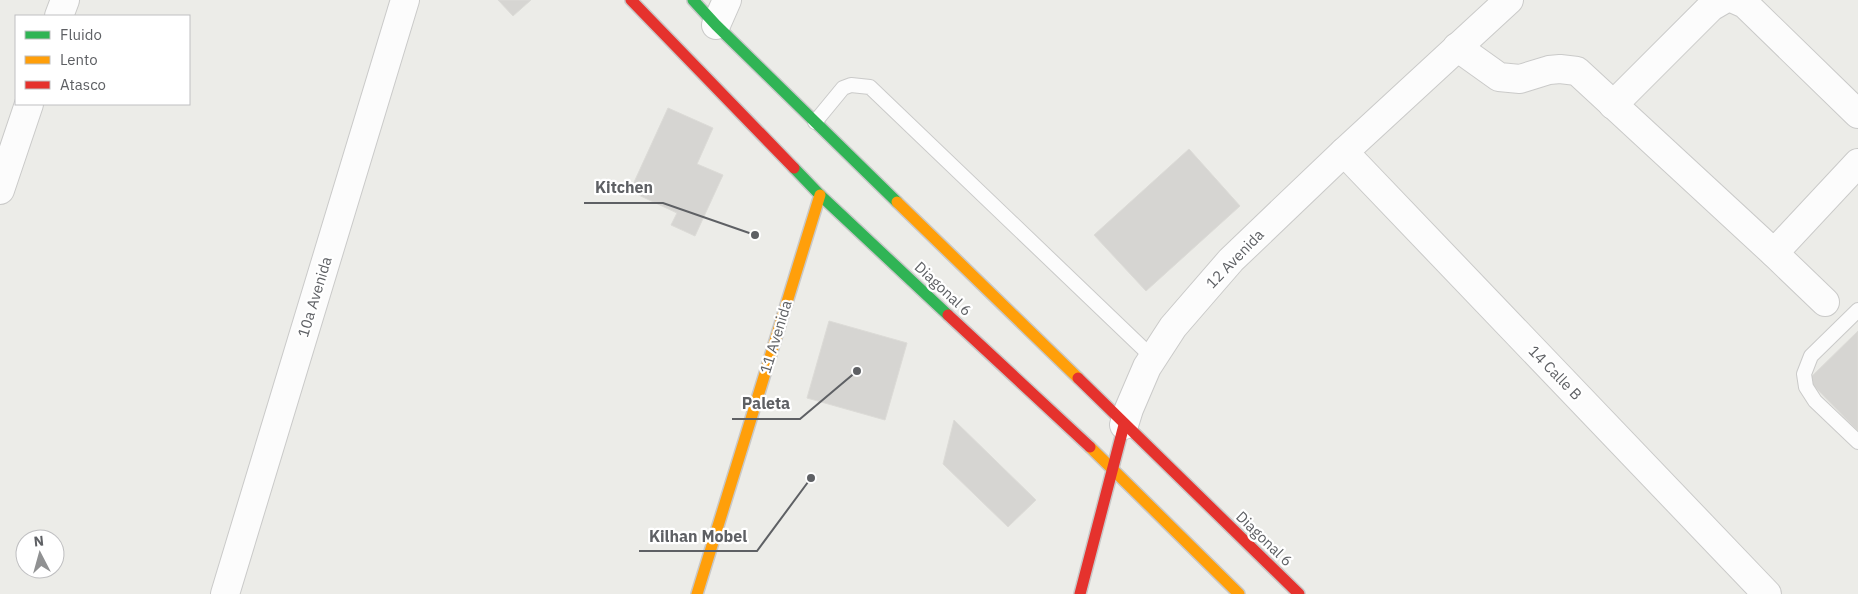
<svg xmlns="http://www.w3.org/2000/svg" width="1858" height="594" font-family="'IBM Plex Sans',sans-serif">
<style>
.building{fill:#d6d5d2;stroke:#dcdbd7}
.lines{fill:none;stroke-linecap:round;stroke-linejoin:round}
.lane-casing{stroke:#cacac9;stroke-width:16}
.street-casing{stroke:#cacac9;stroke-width:30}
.fast-casing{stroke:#c8c8c8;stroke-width:14}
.slow-casing{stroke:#c8c8c8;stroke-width:14}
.jam-casing{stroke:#c8c8c8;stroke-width:14}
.lane{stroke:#fcfcfc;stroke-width:14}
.street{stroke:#fcfcfc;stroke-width:28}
.fast{stroke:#30b455;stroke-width:11}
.slow{stroke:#ff9f0a;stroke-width:11}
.jam{stroke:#e5322d;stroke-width:11}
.labels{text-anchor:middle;stroke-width:4.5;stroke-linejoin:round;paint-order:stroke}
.street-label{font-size:15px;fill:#5e6064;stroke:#fff}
.leader{fill:none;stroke:#5e6064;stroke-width:2}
.callout-dot{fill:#5e6064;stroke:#fff;stroke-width:2}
.callout-label{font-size:16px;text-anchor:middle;font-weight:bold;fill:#5e6064;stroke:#fff;stroke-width:4.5;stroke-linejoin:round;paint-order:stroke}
</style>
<rect width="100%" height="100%" fill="#ecece8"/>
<g class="building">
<polygon points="498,0 531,0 513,16"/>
<polygon points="668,108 713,128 697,164 723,175 695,236 671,225 677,213 630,191"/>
<polygon points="1189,149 1240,206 1146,291 1094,235"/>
<polygon points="829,321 907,343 885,420 807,398"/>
<polygon points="1858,331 1858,431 1808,380"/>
<polygon points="954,420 1036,500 1008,527 943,464"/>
</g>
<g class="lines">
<g class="lane-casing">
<g id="lane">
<polyline points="815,122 843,88 851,85 870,87 1153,358"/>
<polyline points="1858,310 1811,356 1804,374 1806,387 1815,401 1858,442"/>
</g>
</g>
<g class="street-casing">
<g id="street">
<polyline points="1736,0 1745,4 1858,114"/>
<polyline points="59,16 65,0"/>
<polyline points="716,25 727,0"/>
<polyline points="1457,47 1499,77 1520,79 1549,70 1560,69 1577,71 1774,253 1858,163"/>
<polyline points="1613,105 1711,7 1723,0"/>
<polyline points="1344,152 1767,594"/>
<polyline points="0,190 29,104"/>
<polyline points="1774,253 1825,302"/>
<polyline points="1124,425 1129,409 1147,367 1173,327 1231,260 1344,152 1509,0"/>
<polyline points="225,594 405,0"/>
</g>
</g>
<g class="fast-casing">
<g id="fast">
<polyline points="693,0 716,25 897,202"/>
<polyline points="794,168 820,195 948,315"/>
</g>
</g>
<g class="slow-casing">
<g id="slow">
<polyline points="897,202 1078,378"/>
<polyline points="1090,447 1239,594"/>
<polyline points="697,594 820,195"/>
</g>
</g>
<g class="jam-casing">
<g id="jam">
<polyline points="631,0 794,168"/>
<polyline points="948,315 1090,447"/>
<polyline points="1078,378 1299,594"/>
<polyline points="1080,594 1124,425"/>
</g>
</g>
<use href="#lane" class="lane"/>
<use href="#street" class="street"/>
<use href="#fast" class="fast"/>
<use href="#slow" class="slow"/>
<use href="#jam" class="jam"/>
</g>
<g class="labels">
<g class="street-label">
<text transform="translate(1235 259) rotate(-46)" y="5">12 Avenida</text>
<text transform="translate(943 289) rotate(43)" y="5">Diagonal 6</text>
<text transform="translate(315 297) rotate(-73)" y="5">10a Avenida</text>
<text transform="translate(776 337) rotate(-73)" y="5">11 Avenida</text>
<text transform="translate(1555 373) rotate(46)" y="5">14 Calle B</text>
<text transform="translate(1264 539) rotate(44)" y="5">Diagonal 6</text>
</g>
</g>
<path class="leader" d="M755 235L663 203H584M857 371L800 419H732M811 478L757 551H639"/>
<g class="callout-dot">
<circle cx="755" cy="235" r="5"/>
<circle cx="857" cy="371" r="5"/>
<circle cx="811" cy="478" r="5"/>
</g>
<g class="callout-label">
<text x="624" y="193">Kitchen</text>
<text x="766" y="409">Paleta</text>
<text x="698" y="542">Kilhan Mobel</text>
</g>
<rect x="15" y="15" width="175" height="90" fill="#ffffff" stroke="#bfbfc1"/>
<rect x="25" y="31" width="25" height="8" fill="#30b455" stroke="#bfbfc1"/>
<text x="60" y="40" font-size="15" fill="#5e6064">Fluido</text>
<rect x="25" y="56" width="25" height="8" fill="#ff9f0a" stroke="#bfbfc1"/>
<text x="60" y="65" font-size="15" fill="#5e6064">Lento</text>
<rect x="25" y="81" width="25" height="8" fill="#e5322d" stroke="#bfbfc1"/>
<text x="60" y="90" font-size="15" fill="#5e6064">Atasco</text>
<g transform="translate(40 554) rotate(354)"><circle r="24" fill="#ffffff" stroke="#bfbfc1"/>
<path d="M0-4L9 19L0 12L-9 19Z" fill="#909192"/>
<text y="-8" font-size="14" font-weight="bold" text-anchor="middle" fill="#5e6064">N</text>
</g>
</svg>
